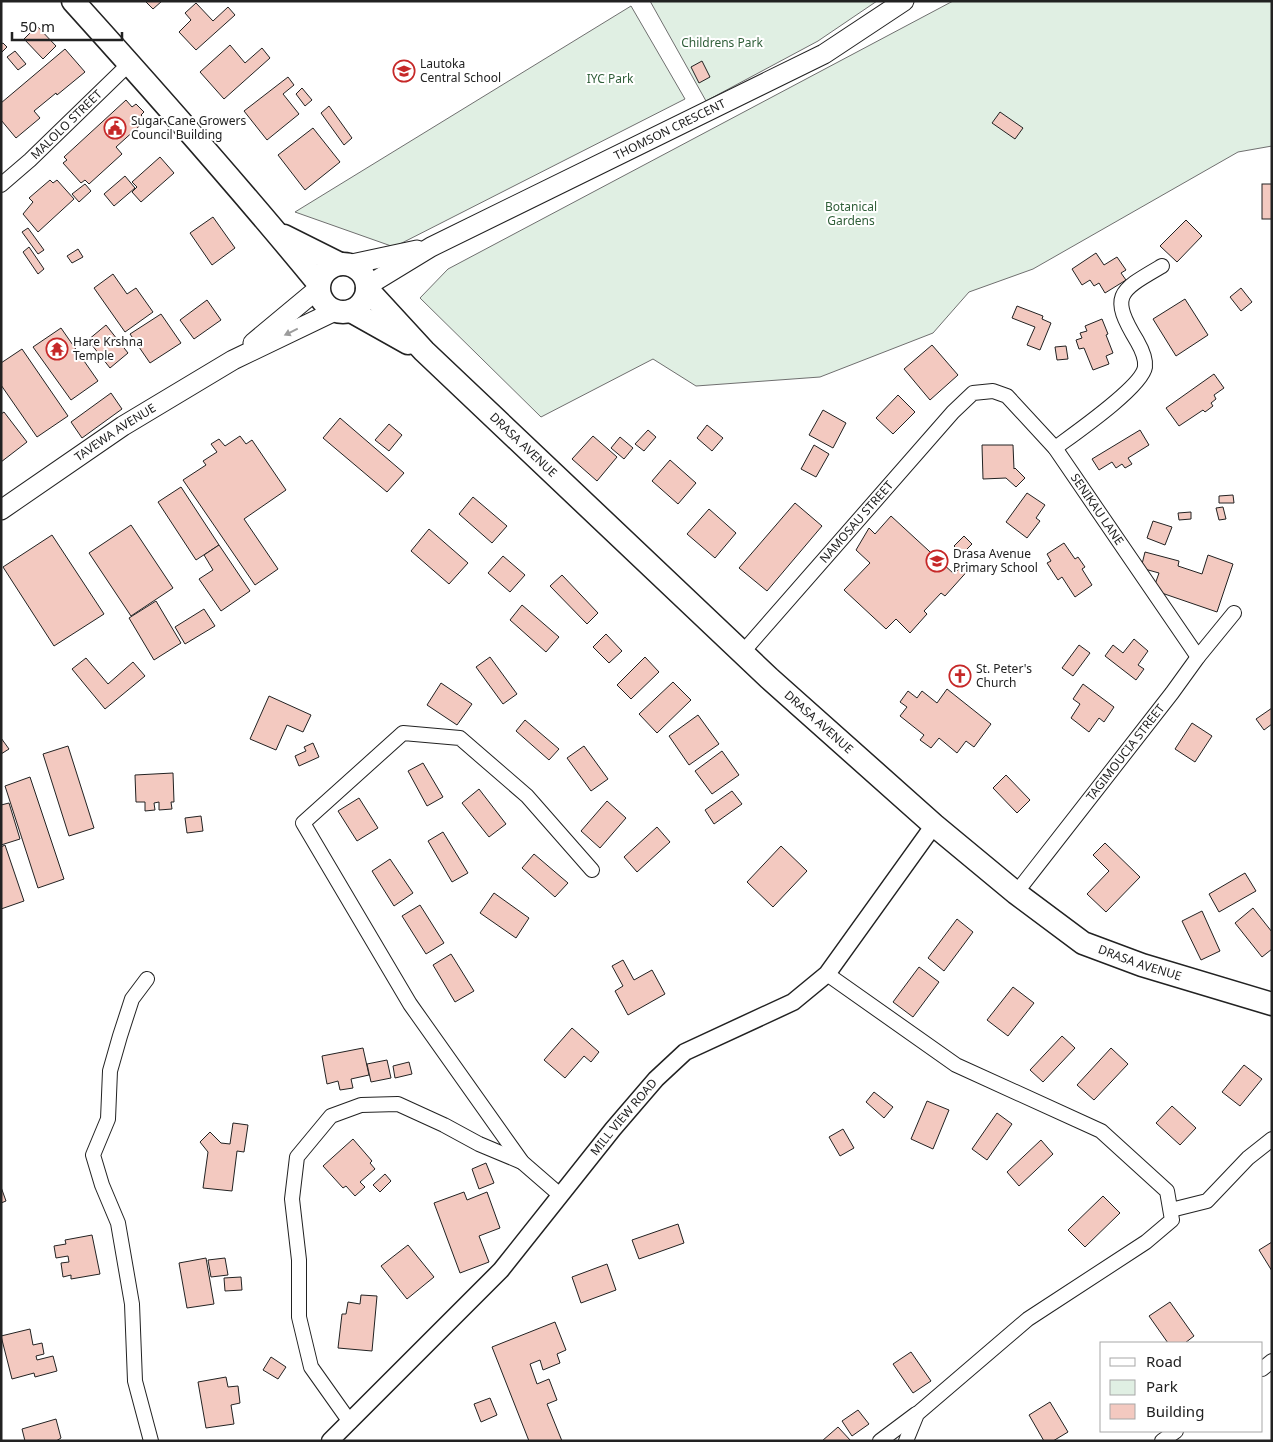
<svg xmlns="http://www.w3.org/2000/svg" width="1273" height="1442" font-family="'Noto Sans',sans-serif">
<style>
.green{fill:#e0efe3;stroke:#6f6f6f}
.building{fill:#f3c9c0;stroke:#222}
.lines{fill:none;stroke-linecap:round;stroke-linejoin:round}
.minor-casing{stroke:#222;stroke-width:16}
.tertiary-casing{stroke:#222;stroke-width:19}
.secondary-casing{stroke:#222;stroke-width:21}
.trunk-casing{stroke:#222;stroke-width:25}
.minor{stroke:#fff;stroke-width:14}
.tertiary{stroke:#fff;stroke-width:16}
.secondary{stroke:#fff;stroke-width:19}
.trunk{stroke:#fff;stroke-width:22}
.oneway{fill:#9c9c9c}
.labels{text-anchor:middle;stroke-width:4;stroke-linejoin:round;paint-order:stroke}
.park-label{font-size:12px;fill:#2f5e38;stroke:#fff}
.poi-label{font-size:12px;fill:#222;stroke:#fff;text-anchor:start}
.street-label{font-size:12px;fill:#222;stroke:#fff}
</style>
<rect width="100%" height="100%" fill="#fff"/>
<g class="green">
<polygon points="650,1 877,1 818,41 706,101"/>
<polygon points="953,1 1272,1 1272,146 1238,152 1033,269 969,292 933,333 820,377 696,386 653,359 541,417 420,298 448,269"/>
<polygon points="631,6 685,99 394,247 295,212"/>
</g>
<g class="building">
<polygon points="145,1 162,1 153,9"/>
<polygon points="196,3 213,21 228,7 235,15 196,50 179,32 191,20 185,13"/>
<polygon points="37,26 56,46 43,59 24,39"/>
<polygon points="3,43 7,47 1,53 1,44"/>
<polygon points="230,45 245,63 262,48 270,58 224,99 200,72"/>
<polygon points="65,49 85,72 57,95 56,93 34,111 40,118 16,138 1,120 1,103"/>
<polygon points="15,51 26,64 18,70 7,57"/>
<polygon points="702,61 710,77 699,83 691,67"/>
<polygon points="288,77 294,85 283,94 299,114 267,140 244,111"/>
<polygon points="302,88 312,100 305,106 296,94"/>
<polygon points="126,100 132,107 136,104 144,112 141,115 146,120 116,147 122,154 89,184 85,180 81,183 63,163 67,160 64,157"/>
<polygon points="329,106 352,138 344,145 321,113"/>
<polygon points="1000,112 1023,128 1015,139 992,123"/>
<polygon points="313,128 340,162 305,190 278,155"/>
<polygon points="160,157 174,173 141,202 132,192 137,187 132,182"/>
<polygon points="125,176 135,188 114,206 104,194"/>
<polygon points="50,180 53,183 57,180 74,199 38,232 23,214 33,202 29,198"/>
<polygon points="85,184 91,191 79,202 72,194"/>
<rect x="1262" y="184" width="10" height="35"/>
<polygon points="213,217 235,248 212,265 190,233"/>
<polygon points="1186,220 1202,236 1177,262 1160,246"/>
<polygon points="28,228 44,250 38,254 22,232"/>
<polygon points="29,247 44,269 38,274 23,252"/>
<polygon points="78,249 83,257 72,263 67,256"/>
<polygon points="1096,253 1104,265 1117,257 1126,270 1121,273 1126,280 1105,293 1099,283 1094,286 1090,280 1082,285 1072,269"/>
<polygon points="113,274 127,294 136,288 153,312 125,332 94,288"/>
<polygon points="1241,288 1252,302 1241,311 1230,297"/>
<polygon points="1185,299 1208,335 1176,356 1153,319"/>
<polygon points="207,300 221,320 194,339 180,320"/>
<polygon points="1017,306 1043,316 1042,319 1051,323 1040,350 1027,345 1035,327 1012,318"/>
<polygon points="161,314 181,343 150,363 130,334"/>
<polygon points="1102,319 1108,334 1106,335 1113,353 1106,356 1109,364 1093,370 1084,348 1079,349 1076,340 1082,338 1080,333 1087,331 1085,326"/>
<polygon points="106,325 128,353 110,368 88,340"/>
<polygon points="61,328 98,381 71,400 33,347"/>
<polygon points="932,345 958,375 930,400 904,369"/>
<polygon points="1066,346 1068,359 1057,360 1055,347"/>
<polygon points="22,349 68,416 37,437 1,385 1,363"/>
<polygon points="1214,374 1224,388 1214,395 1216,399 1211,403 1213,406 1205,412 1203,410 1179,426 1166,408"/>
<polygon points="111,393 122,409 82,438 71,422"/>
<polygon points="898,395 915,412 893,434 876,418"/>
<polygon points="823,410 846,423 833,448 809,435"/>
<polygon points="4,412 27,442 1,462 1,414"/>
<polygon points="340,418 404,473 387,492 323,438"/>
<polygon points="389,424 402,435 389,451 375,440"/>
<polygon points="707,425 723,438 712,451 697,438"/>
<polygon points="648,430 656,437 644,451 635,444"/>
<polygon points="1140,430 1149,445 1128,458 1132,464 1125,468 1122,464 1116,468 1112,462 1099,470 1092,459"/>
<polygon points="240,436 246,444 252,440 286,490 244,519 278,569 255,585 183,480 206,465 203,461 217,452 211,444 219,439 225,446"/>
<polygon points="593,436 617,457 597,481 572,459"/>
<polygon points="620,437 633,448 624,459 611,448"/>
<polygon points="814,445 829,454 816,477 801,469"/>
<polygon points="982,445 1013,445 1014,469 1015,468 1025,478 1016,487 1006,478 983,479"/>
<polygon points="670,460 696,483 678,504 652,481"/>
<polygon points="181,487 219,545 196,560 158,502"/>
<polygon points="1027,493 1045,505 1036,518 1040,521 1027,538 1006,522"/>
<polygon points="1233,495 1234,503 1219,503 1219,496"/>
<polygon points="473,497 507,526 492,543 459,514"/>
<polygon points="795,503 822,526 767,591 739,568"/>
<polygon points="1223,507 1226,519 1219,520 1216,508"/>
<polygon points="709,509 736,533 715,558 687,534"/>
<polygon points="1191,512 1191,519 1179,520 1178,513"/>
<polygon points="891,516 954,574 966,562 971,567 945,596 941,593 924,611 927,614 910,633 896,619 886,629 844,590 870,563 856,550 869,528 875,534"/>
<polygon points="1153,521 1172,527 1165,545 1147,538"/>
<polygon points="131,525 173,588 131,616 89,553"/>
<polygon points="429,529 468,563 449,584 411,551"/>
<polygon points="52,535 104,614 54,646 3,567"/>
<polygon points="964,536 972,544 962,554 954,546"/>
<polygon points="1064,543 1075,559 1078,557 1085,567 1082,569 1092,585 1075,597 1062,577 1058,580 1047,563 1051,561 1047,554"/>
<polygon points="219,545 250,591 221,611 199,579 213,570 204,555"/>
<polygon points="1145,552 1179,561 1178,566 1202,574 1208,555 1233,564 1217,612 1153,590 1159,573 1141,568"/>
<polygon points="503,556 525,575 510,592 488,573"/>
<polygon points="562,575 598,613 587,624 550,586"/>
<polygon points="156,601 181,643 154,660 129,618"/>
<polygon points="522,605 559,637 546,652 510,620"/>
<polygon points="204,609 215,626 185,644 175,627"/>
<polygon points="606,634 622,651 609,663 593,647"/>
<polygon points="1134,639 1148,651 1138,665 1144,669 1136,680 1105,656 1113,645 1123,653"/>
<polygon points="1079,645 1090,653 1073,676 1062,668"/>
<polygon points="490,657 517,694 503,704 476,667"/>
<polygon points="645,657 659,672 631,699 617,685"/>
<polygon points="86,658 108,684 133,662 145,676 105,709 72,669"/>
<polygon points="673,682 691,700 657,733 639,714"/>
<polygon points="441,683 472,704 457,725 427,705"/>
<polygon points="1083,684 1114,707 1104,722 1099,718 1089,732 1071,718 1080,704 1073,699"/>
<polygon points="947,689 991,724 974,747 966,741 957,753 939,738 931,748 920,740 924,735 900,716 907,707 900,702 908,691 917,698 922,691 937,703"/>
<polygon points="269,696 311,715 303,732 287,725 276,750 250,739"/>
<polygon points="1272,708 1272,724 1264,730 1256,719"/>
<polygon points="698,715 719,744 689,765 669,736"/>
<polygon points="525,720 559,749 549,760 516,731"/>
<polygon points="1192,723 1212,736 1195,762 1175,749"/>
<polygon points="1,738 9,749 1,754"/>
<polygon points="313,743 319,757 299,766 295,756 306,751 304,747"/>
<polygon points="68,746 94,828 69,836 43,754"/>
<polygon points="584,746 608,779 591,791 567,758"/>
<polygon points="722,751 739,775 712,794 695,771"/>
<polygon points="423,763 443,797 427,806 408,771"/>
<polygon points="173,773 174,802 171,802 172,809 159,810 159,802 154,803 155,810 145,811 145,802 136,802 135,775"/>
<polygon points="1006,775 1030,800 1017,813 993,788"/>
<polygon points="30,777 64,879 38,888 5,786"/>
<polygon points="479,789 506,824 489,837 462,803"/>
<polygon points="732,791 742,804 714,824 705,810"/>
<polygon points="359,798 378,828 357,841 338,811"/>
<polygon points="607,801 626,818 600,848 581,831"/>
<polygon points="9,803 20,839 1,845 1,805"/>
<polygon points="201,816 203,831 187,833 185,818"/>
<polygon points="657,827 670,842 637,872 624,857"/>
<polygon points="443,832 468,873 452,882 428,841"/>
<polygon points="1105,843 1140,877 1106,912 1087,894 1109,871 1093,855"/>
<polygon points="5,845 24,901 1,909 1,847"/>
<polygon points="781,846 807,871 773,907 747,882"/>
<polygon points="534,854 568,883 555,897 522,868"/>
<polygon points="390,859 413,893 394,906 372,871"/>
<polygon points="1245,873 1256,891 1219,912 1209,894"/>
<polygon points="494,893 529,918 516,938 480,913"/>
<polygon points="420,905 444,943 426,954 402,916"/>
<polygon points="1253,908 1272,932 1272,949 1262,957 1235,923"/>
<polygon points="1202,911 1220,951 1201,960 1182,921"/>
<polygon points="957,919 973,932 944,971 928,958"/>
<polygon points="451,954 474,991 455,1002 433,965"/>
<polygon points="623,960 634,980 652,970 665,994 628,1015 615,991 623,986 612,966"/>
<polygon points="919,967 939,982 913,1017 893,1002"/>
<polygon points="1013,987 1034,1003 1008,1036 987,1020"/>
<polygon points="572,1028 599,1052 591,1062 584,1056 565,1078 544,1060"/>
<polygon points="1062,1036 1075,1048 1043,1082 1030,1070"/>
<polygon points="363,1048 369,1075 351,1079 353,1088 340,1090 338,1081 327,1084 322,1056"/>
<polygon points="1111,1048 1128,1064 1094,1100 1077,1085"/>
<polygon points="387,1060 391,1078 371,1082 367,1064"/>
<polygon points="409,1062 412,1074 395,1078 393,1066"/>
<polygon points="1244,1065 1262,1079 1240,1106 1222,1092"/>
<polygon points="874,1092 893,1107 884,1118 866,1102"/>
<polygon points="927,1101 949,1110 933,1149 911,1139"/>
<polygon points="1172,1106 1196,1128 1180,1145 1156,1123"/>
<polygon points="997,1113 1012,1124 987,1160 972,1149"/>
<polygon points="233,1123 248,1125 244,1152 237,1151 232,1191 203,1188 208,1152 200,1142 210,1132 221,1143 230,1144"/>
<polygon points="843,1129 854,1148 840,1156 829,1137"/>
<polygon points="353,1139 372,1161 370,1163 375,1169 360,1182 365,1187 355,1196 346,1186 343,1188 323,1166"/>
<polygon points="1041,1140 1053,1154 1019,1186 1007,1172"/>
<polygon points="486,1163 494,1183 479,1189 472,1169"/>
<polygon points="385,1174 391,1181 380,1192 373,1185"/>
<polygon points="1,1187 6,1201 1,1203"/>
<polygon points="464,1192 467,1200 487,1192 500,1228 479,1236 489,1262 460,1273 434,1203"/>
<polygon points="1103,1196 1120,1213 1085,1247 1068,1230"/>
<polygon points="678,1224 684,1243 639,1259 632,1240"/>
<polygon points="92,1235 100,1274 71,1279 71,1275 63,1277 61,1263 69,1262 68,1256 56,1258 54,1246 66,1244 65,1240"/>
<polygon points="1272,1242 1272,1271 1259,1250"/>
<polygon points="408,1245 434,1277 407,1299 381,1266"/>
<polygon points="206,1258 214,1304 187,1308 179,1263"/>
<polygon points="225,1258 228,1275 211,1277 208,1260"/>
<polygon points="607,1264 616,1290 581,1303 572,1277"/>
<polygon points="241,1277 242,1290 225,1291 224,1278"/>
<polygon points="361,1295 377,1296 372,1351 338,1348 342,1314 346,1314 348,1302 360,1304"/>
<polygon points="1170,1302 1194,1336 1185,1343 1168,1343 1149,1316"/>
<polygon points="555,1322 566,1350 557,1354 560,1363 543,1370 540,1360 530,1364 537,1384 549,1379 557,1400 547,1404 562,1441 529,1441 492,1347"/>
<polygon points="30,1329 33,1345 42,1343 44,1354 36,1356 37,1360 53,1356 57,1371 35,1377 34,1373 12,1379 1,1336"/>
<polygon points="911,1352 931,1381 913,1393 893,1364"/>
<polygon points="271,1357 286,1367 278,1379 263,1370"/>
<polygon points="226,1377 228,1387 238,1386 240,1403 231,1405 234,1424 206,1428 198,1382"/>
<polygon points="490,1398 497,1415 481,1422 474,1404"/>
<polygon points="1050,1402 1068,1432 1053,1441 1044,1441 1029,1415"/>
<polygon points="858,1410 869,1424 852,1436 842,1421"/>
<polygon points="56,1419 61,1438 56,1441 25,1441 22,1429"/>
<polygon points="838,1427 851,1441 822,1441"/>
</g>
<g class="lines">
<g class="minor-casing">
<g id="minor">
<path id="s1" d="M1,185L30,160L130,63"/>
<path d="M1055,448C1074,434 1142,387 1145,367C1146,359 1141,348 1137,341C1109,295 1119,291 1162,266"/>
<path id="s2" d="M742,653L953,412L973,393L993,391L1007,396L1055,448L1198,657"/>
<path id="s3" d="M1016,893L1172,693L1198,657L1234,613"/>
<polyline points="827,974 956,1065 1101,1131 1167,1191 1172,1220 1146,1242 1028,1319 917,1414 906,1441"/>
<polyline points="147,979 132,999 120,1036 110,1071 108,1119 93,1155 102,1185 118,1223 132,1304 135,1381 151,1441"/>
<polyline points="560,1195 522,1162 410,1004 303,823 403,733 460,738 527,796 592,870"/>
<polyline points="1171,1210 1207,1201 1248,1158 1272,1139"/>
<polyline points="1262,1369 1272,1361"/>
<polyline points="350,1422 311,1367 299,1317 299,1260 292,1199 297,1157 331,1116 361,1105 398,1104 444,1125 479,1144 522,1162"/>
<polyline points="880,1441 916,1414"/>
<polyline points="1162,1441 1176,1431"/>
</g>
</g>
<g class="tertiary-casing">
<g id="tertiary">
<path id="s4" d="M330,1441L501,1270L613,1129L656,1079L685,1052L793,1002L827,974L934,825"/>
</g>
</g>
<g class="secondary-casing">
<g id="secondary">
<polyline points="347,265 417,250"/>
<path id="s5" d="M367,286L431,247L824,54L904,1"/>
<polyline points="253,343 319,288"/>
<path id="s6" d="M1,510L123,426L233,360L335,311"/>
</g>
</g>
<g class="trunk-casing">
<g id="trunk">
<path d="M73,1C157,94 240,188 319,284"/>
<polyline points="284,236 340,264"/>
<circle cx="343" cy="288" r="24"/>
<path id="s7" d="M367,289L424,351L769,678L934,825L1016,893L1083,943L1142,965L1272,1004"/>
<polyline points="351,311 408,343"/>
</g>
</g>
<use href="#minor" class="minor"/>
<use href="#tertiary" class="tertiary"/>
<use href="#secondary" class="secondary"/>
<use href="#trunk" class="trunk"/>
</g>
<defs><path id="oneway-solid" d="M-6-.8H1V-3.2L6.5 0L1 3.2V.8H-6Z" transform="scale(1.25)"/></defs>
<use class="oneway" href="#oneway-solid" transform="translate(291 332) rotate(154)"/>
<defs>
<g id="school-ring" transform="scale(1.125)"><circle r="9.5" fill="#fff" stroke="#c62828" stroke-width="1.5"/><path d="M0-5L7-2L0 1L-7-2ZM-4 1L0 2.5L4 1V4Q0 6-4 4Z" fill="#c62828"/></g>
<g id="civic-ring" transform="scale(1.125)"><circle r="9.5" fill="#fff" stroke="#c62828" stroke-width="1.5"/><path d="M-.6-6.5H3V-4.5H.6V-3L4-1V1h2V6H-6V1h2V-1L-.6-3ZM-1.2 2.5V6h2.4V2.5Z" fill="#c62828"/></g>
<g id="temple-ring" transform="scale(1.125)"><circle r="9.5" fill="#fff" stroke="#c62828" stroke-width="1.5"/><path d="M0-6L5-2H3V0L6.5 2.5H4V6H1.5V3h-3V6H-4V2.5H-6.5L-3 0V-2H-5Z" fill="#c62828"/></g>
<g id="church-ring" transform="scale(1.125)"><circle r="9.5" fill="#fff" stroke="#c62828" stroke-width="1.5"/><path d="M-1.2-6h2.4v3.5h3.3v2.4h-3.3V6h-2.4V-.1h-3.3v-2.4h3.3Z" fill="#c62828"/></g>
</defs>
<g fill-rule="evenodd">
<use href="#school-ring" x="404" y="71"/>
<use href="#civic-ring" x="115" y="128"/>
<use href="#temple-ring" x="57" y="349"/>
<use href="#school-ring" x="937" y="561"/>
<use href="#church-ring" x="960" y="676"/>
</g>
<g class="labels">
<g class="park-label">
<text x="722" y="47">Childrens Park</text>
<text x="610" y="83">IYC Park</text>
<text x="851" y="211">Botanical<tspan x="851" dy="14">Gardens</tspan></text>
</g>
<g class="poi-label">
<text x="420" y="68">Lautoka<tspan x="420" dy="14">Central School</tspan></text>
<text x="131" y="125">Sugar Cane Growers<tspan x="131" dy="14">Council Building</tspan></text>
<text x="73" y="346">Hare Krshna<tspan x="73" dy="14">Temple</tspan></text>
<text x="953" y="558">Drasa Avenue<tspan x="953" dy="14">Primary School</tspan></text>
<text x="976" y="673">St. Peter's<tspan x="976" dy="14">Church</tspan></text>
</g>
<g class="street-label">
<text dy="4" stroke="none"><textPath href="#s1" startOffset="89">MALOLO STREET</textPath></text>
<text dy="4" stroke="none"><textPath href="#s5" startOffset="341">THOMSON CRESCENT</textPath></text>
<text dy="4" stroke="none"><textPath href="#s6" startOffset="138">TAVEWA AVENUE</textPath></text>
<text dy="4" stroke="none"><textPath href="#s7" startOffset="221">DRASA AVENUE</textPath></text>
<text dy="4" stroke="none"><textPath href="#s2" startOffset="528">SENIKAU LANE</textPath></text>
<text dy="4" stroke="none"><textPath href="#s2" startOffset="174">NAMOSAU STREET</textPath></text>
<text dy="4" stroke="none"><textPath href="#s7" startOffset="626">DRASA AVENUE</textPath></text>
<text dy="4" stroke="none"><textPath href="#s3" startOffset="178">TAGIMOUCIA STREET</textPath></text>
<text dy="4" stroke="none"><textPath href="#s7" startOffset="1031">DRASA AVENUE</textPath></text>
<text dy="4" stroke="none"><textPath href="#s4" startOffset="438">MILL VIEW ROAD</textPath></text>
</g>
</g>
<rect width="1273" height="1442" fill="none" stroke="#222222" stroke-width="5"/>
<rect x="1100" y="1342" width="162" height="90" fill="#ffffff" stroke="#a7a7a7"/>
<rect x="1110" y="1358" width="25" height="8" fill="#ffffff" stroke="#a7a7a7"/>
<text x="1146" y="1367" font-size="15" fill="#222222">Road</text>
<rect x="1110" y="1380" width="25" height="15" fill="#e0efe3" stroke="#a7a7a7"/>
<text x="1146" y="1392" font-size="15" fill="#222222">Park</text>
<rect x="1110" y="1404" width="25" height="15" fill="#f3c9c0" stroke="#a7a7a7"/>
<text x="1146" y="1417" font-size="15" fill="#222222">Building</text>
<path d="M12 32v8h110v-8" fill="none" stroke="#222222" stroke-width="2.5"/>
<text x="20" y="32" font-size="15" fill="#222222" stroke="#ffffff" stroke-width="4" paint-order="stroke">50 m</text>
</svg>
